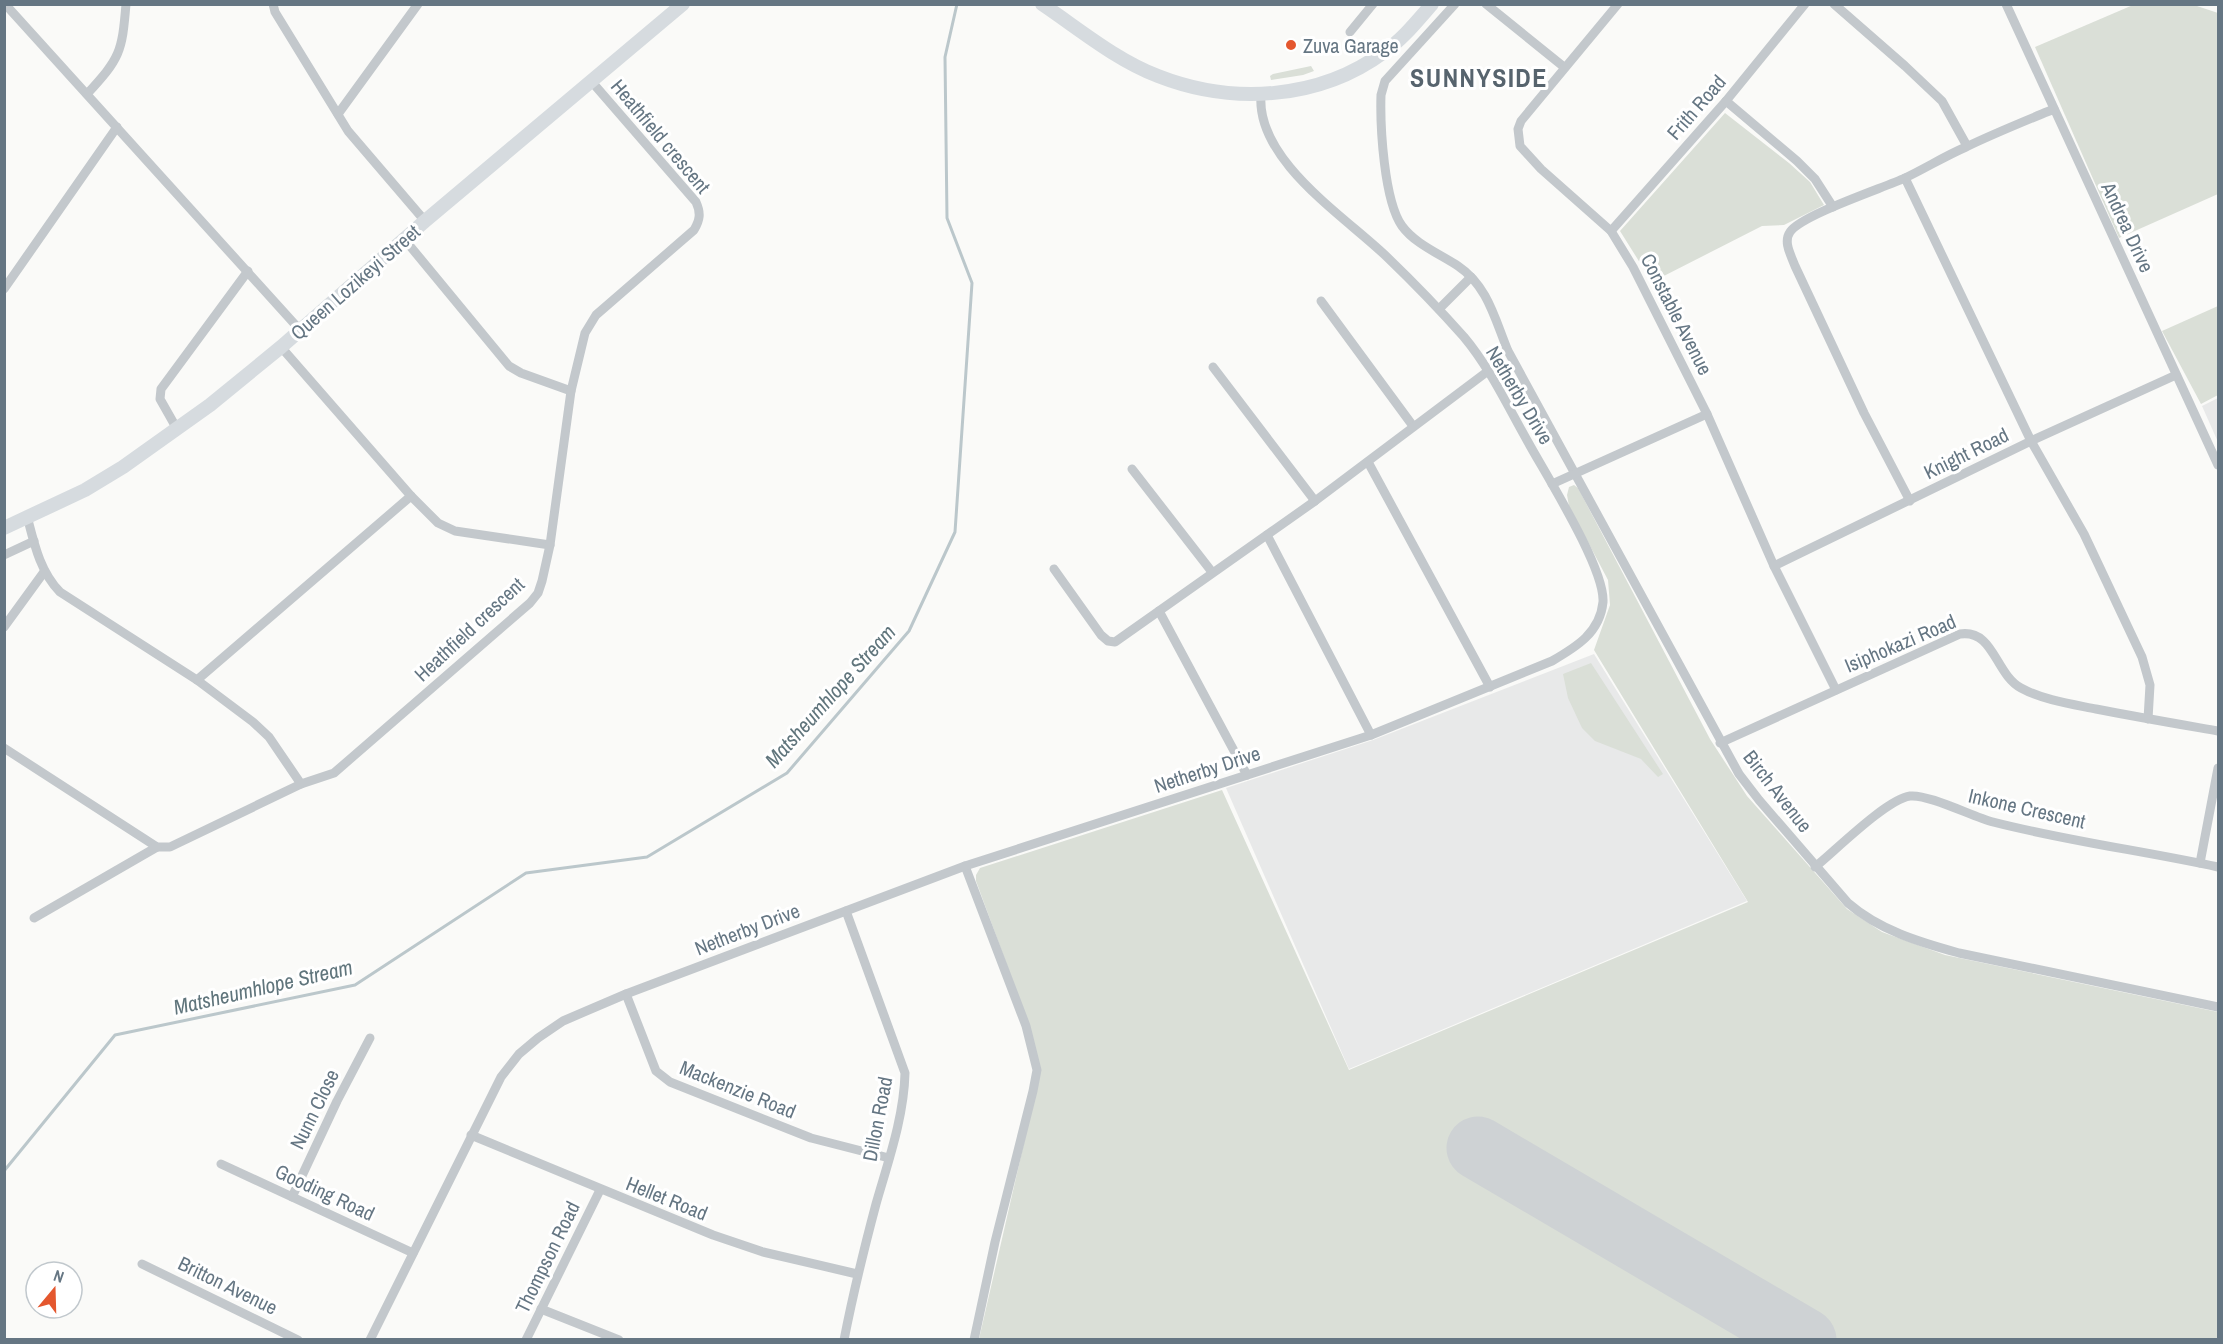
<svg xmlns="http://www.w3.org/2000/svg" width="2223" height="1344" font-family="'Archivo Narrow',sans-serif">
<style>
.built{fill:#e8e9e9}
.green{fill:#dadfd7}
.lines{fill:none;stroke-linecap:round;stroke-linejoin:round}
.stream{stroke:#bbc7cb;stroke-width:3}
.runway{stroke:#ced2d4;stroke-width:63}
.street{stroke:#c3c8cc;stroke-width:9}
.secondary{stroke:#d6dbdf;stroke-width:14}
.poi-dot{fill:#e4572e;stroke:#fff;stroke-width:2}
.labels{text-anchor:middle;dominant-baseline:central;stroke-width:6;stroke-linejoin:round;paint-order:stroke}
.poi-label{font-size:20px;fill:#657683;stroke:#fff;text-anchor:start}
.street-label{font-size:20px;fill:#657683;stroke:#fff}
.water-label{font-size:21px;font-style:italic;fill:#60757c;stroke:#fff}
.district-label{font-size:26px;font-weight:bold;letter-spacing:1.5px;fill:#57646e;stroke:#fff}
</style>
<rect width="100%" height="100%" fill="#fafaf8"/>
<g class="built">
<path d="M2218 398V442L2202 406Z"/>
<path d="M1594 654 1747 901 1349 1069 1226 788 1373 740Z"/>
</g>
<g class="green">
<path d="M2133 5H2194L2218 13V194L2119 238 2035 47Z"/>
<path d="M1311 66 1314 71 1303 75 1271 80 1270 76 1273 74Z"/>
<path d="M1725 113 1789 163 1810 182 1824 205 1784 225 1762 226 1652 282 1620 231Z"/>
<path d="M2218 306V395L2201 404 2162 331Z"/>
<path d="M1574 485 1578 488 1710 739 1747 796 1847 909 1882 932 1945 955 2218 1012V1339H979L1038 1082 1029 1025 976 881V875L980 868 1222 790 1349 1070 1748 902 1594 650 1610 605 1608 580 1569 506 1567 495 1569 487Z"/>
<path d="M1591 663 1663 774 1658 777 1641 759 1595 741 1582 728 1568 698 1563 674Z"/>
</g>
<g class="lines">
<path class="stream" d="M4 1171 115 1035 355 985 526 873 647 857 787 773 909 631 955 532 972 283 947 218 945 57 957 4"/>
<path class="runway" d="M1478 1148 1805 1340"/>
<g class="street">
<path d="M5 4 300 330"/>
<path d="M273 4 275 12 348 131 425 221"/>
<path d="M1455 4 1385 81 1381 95C1380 126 1384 201 1402 226 1415 244 1440 254 1458 266 1488 286 1495 320 1508 351L1739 774 1759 800 1848 903C1879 930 1919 942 1959 953L2218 1007"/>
<path d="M1486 4 1564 67"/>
<path d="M1618 4 1521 121 1518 129 1520 146 1541 169 1611 231 1633 267 1707 414 1774 566 1836 690"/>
<path d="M1834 4 1905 66 1942 101 1967 146"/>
<path d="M2006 4 2218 465"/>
<path d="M1350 32 1373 4"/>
<path d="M87 94C120 58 122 53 126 4"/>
<path d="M1726 101 1797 161 1815 179 1833 207"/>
<path d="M338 114 418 4"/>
<path d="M1905 178 2031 441 2084 534 2142 657 2150 685 2148 719"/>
<path d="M1611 231 1726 101 1805 4"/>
<path d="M405 240 509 366 521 373 571 391"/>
<path d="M4 289 117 127"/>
<path d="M1321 301 1413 426"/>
<path d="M1439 309 1471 277"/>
<path d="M281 347 411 496 438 523 455 531 550 545"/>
<path d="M1213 367 1315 501"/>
<path d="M177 429 160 399 161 389 248 271"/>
<path d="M1368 462 1490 687"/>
<path d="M1132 469 1212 572"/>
<path d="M1552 484 1707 414"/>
<path d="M1910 501 1864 413 1795 266C1791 255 1783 242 1790 232 1801 215 1883 188 1905 178 1926 168 1945 156 1966 147 1995 133 2025 121 2054 109"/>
<path d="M27 516C34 543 40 572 60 592L197 680 253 722 269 737 301 784"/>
<path d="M1267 535 1371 735"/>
<path d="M4 555 34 541"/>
<path d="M1774 566 2031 441 2176 375"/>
<path d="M1054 569 1101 635 1108 641 1115 642 1315 501 1488 371"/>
<path d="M1159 611 1247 775"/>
<path d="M4 627 44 572"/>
<path d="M197 680 411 496"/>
<path d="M1720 743 1960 634C1994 629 1995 674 2021 688 2043 700 2071 704 2096 709 2137 717 2178 724 2218 731"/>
<path d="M4 748 157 847H170L301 784 334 773 530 603 538 593 542 581 550 545 571 391 585 333 596 315 694 230C700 220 701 213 696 202L592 82"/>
<path d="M2200 863 2218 768"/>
<path d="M965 866 1026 1026 1037 1070 1033 1091 995 1242 974 1340"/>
<path d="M1815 867C1836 850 1887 799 1910 796 1929 794 1973 817 1993 822 2067 841 2144 851 2218 867"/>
<path d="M34 918 157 847"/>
<path d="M626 994 656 1071 670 1082 811 1138 889 1158"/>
<path d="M471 1135 713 1235 763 1252 857 1274"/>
<path d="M221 1164 413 1253"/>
<path d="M292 1197 337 1101 370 1038"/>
<path d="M142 1264 298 1340"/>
<path d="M541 1309 619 1340"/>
<path d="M370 1340 501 1077 519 1054 538 1038 563 1021 626 994 965 866 1371 735 1552 661C1576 647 1600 633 1603 602 1605 568 1546 475 1528 442 1508 407 1490 368 1464 337 1440 310 1414 283 1388 258 1346 217 1256 161 1261 95"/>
<path d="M526 1340 600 1190"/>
<path d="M844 1340C853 1294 864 1249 876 1204 888 1162 904 1117 905 1073L846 911"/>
</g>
<g class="secondary">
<path d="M1042 4C1079 29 1116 60 1158 76 1232 105 1319 100 1384 52 1403 39 1417 21 1432 4"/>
<path d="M4 528 85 490 123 467 210 405 281 347 425 221 683 4"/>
</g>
</g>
<circle class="poi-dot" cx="1291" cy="45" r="6"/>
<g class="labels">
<g class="poi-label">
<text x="1303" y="45">Zuva Garage</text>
</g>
<g class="street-label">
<text transform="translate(1696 107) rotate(-49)">Frith Road</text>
<text transform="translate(661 136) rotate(50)">Heathfield crescent</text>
<text transform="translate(2128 227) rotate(65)">Andrea Drive</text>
<text transform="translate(355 282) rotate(-41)">Queen Lozikeyi Street</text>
<text transform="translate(1677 314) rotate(63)">Constable Avenue</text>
<text transform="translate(1520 395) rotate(59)">Netherby Drive</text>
<text transform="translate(1966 453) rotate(-26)">Knight Road</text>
<text transform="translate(469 629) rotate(-43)">Heathfield crescent</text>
<text transform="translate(1900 643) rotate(-23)">Isiphokazi Road</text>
<text transform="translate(1207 769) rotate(-18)">Netherby Drive</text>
<text transform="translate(1778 791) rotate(52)">Birch Avenue</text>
<text transform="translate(2027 808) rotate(13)">Inkone Crescent</text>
<text transform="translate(747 929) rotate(-21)">Netherby Drive</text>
<text transform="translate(738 1089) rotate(22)">Mackenzie Road</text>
<text transform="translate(314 1109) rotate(-64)">Nunn Close</text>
<text transform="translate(877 1119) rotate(-79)">Dillon Road</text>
<text transform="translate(325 1192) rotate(25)">Gooding Road</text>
<text transform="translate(667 1198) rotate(22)">Hellet Road</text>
<text transform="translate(547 1257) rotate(-64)">Thompson Road</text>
<text transform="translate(228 1285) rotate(26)">Britton Avenue</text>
</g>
<g class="water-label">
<text transform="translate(830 696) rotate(-48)">Matsheumhlope Stream</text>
<text transform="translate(263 987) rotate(-13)">Matsheumhlope Stream</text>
</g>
<g class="district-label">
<text x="1479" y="77">SUNNYSIDE</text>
</g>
</g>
<rect width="2223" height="1344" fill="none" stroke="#657683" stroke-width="12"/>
<g transform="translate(54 1290) rotate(19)"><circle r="28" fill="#ffffff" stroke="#c1c8cd" stroke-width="1.5"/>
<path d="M0-4.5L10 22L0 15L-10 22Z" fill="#e4572e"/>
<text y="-9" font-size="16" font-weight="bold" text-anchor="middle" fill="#657683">N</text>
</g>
</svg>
